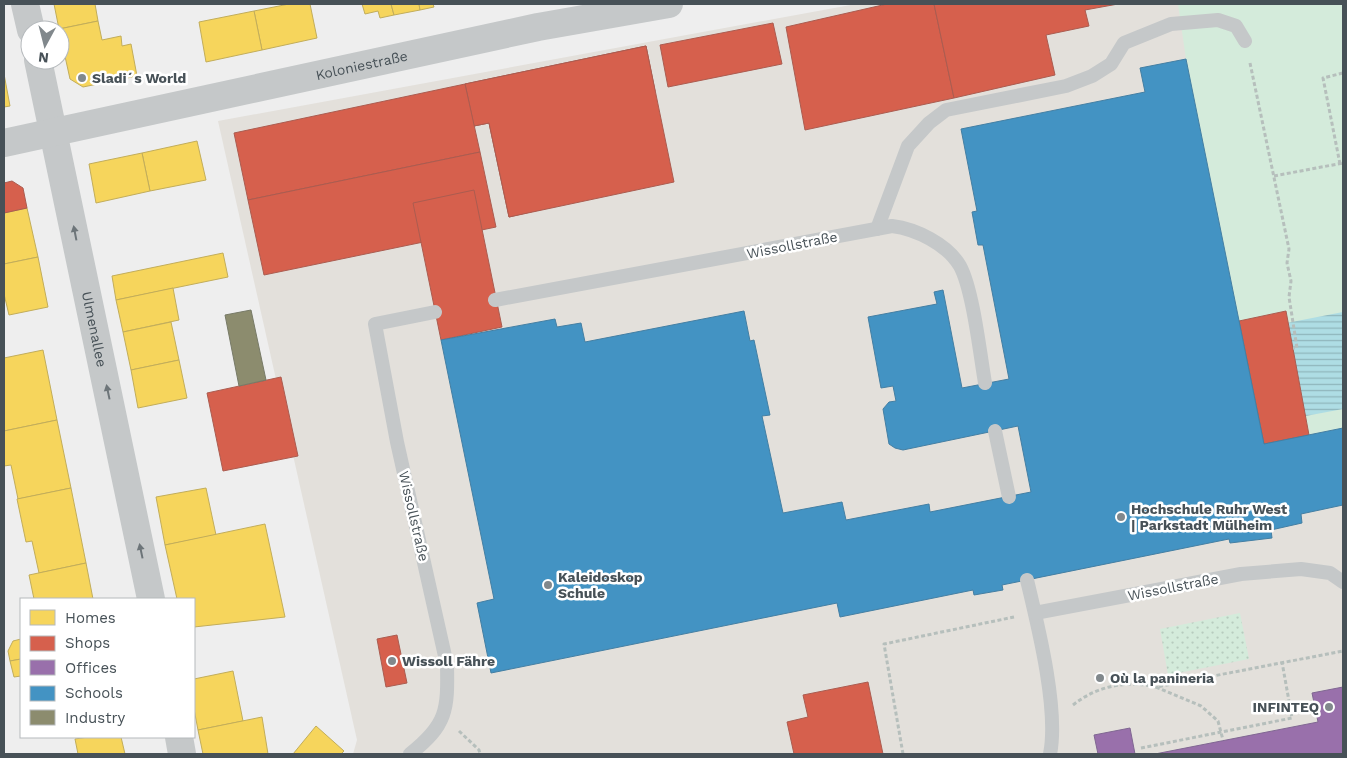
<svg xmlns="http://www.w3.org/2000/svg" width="1347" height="758" font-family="'Work Sans',sans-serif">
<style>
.commercial{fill:#e3e0db}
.grass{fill:url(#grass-dots)}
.green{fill:#d4ebdb}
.water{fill:url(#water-rules)}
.homes{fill:#f6d55c;stroke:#c2ad5a}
.shops{fill:#d6604d;stroke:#ab5c50}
.offices{fill:#9970ab;stroke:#806792}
.schools{fill:#4393c3;stroke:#447fa3}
.industry{fill:#8c8c6e;stroke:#777a67}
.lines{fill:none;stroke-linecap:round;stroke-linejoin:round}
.path{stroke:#b6bfbc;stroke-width:3;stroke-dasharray:4 2.5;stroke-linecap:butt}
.lane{stroke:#c5c8c9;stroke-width:14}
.street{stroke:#c5c8c9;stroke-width:28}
.oneway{fill:#6d7579}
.poi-dot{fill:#81888c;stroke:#fff;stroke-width:2}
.labels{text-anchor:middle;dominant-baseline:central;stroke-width:5;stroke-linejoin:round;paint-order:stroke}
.street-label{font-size:14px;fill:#475157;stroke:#fff}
.poi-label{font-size:14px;font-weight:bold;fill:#475157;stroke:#fff;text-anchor:start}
</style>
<defs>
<pattern id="grass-dots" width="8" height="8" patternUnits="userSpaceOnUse" patternTransform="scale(1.25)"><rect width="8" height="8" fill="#d4ebdb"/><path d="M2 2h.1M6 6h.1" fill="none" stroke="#b7cbbe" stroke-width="1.8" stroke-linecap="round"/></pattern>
<pattern id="water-rules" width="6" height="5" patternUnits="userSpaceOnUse" patternTransform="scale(1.25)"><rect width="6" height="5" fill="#aedde4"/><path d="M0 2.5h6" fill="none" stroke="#8fb6bc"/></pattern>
</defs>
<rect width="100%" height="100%" fill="#eee"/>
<path class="commercial" d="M856 4H1343V754H353L357 740 218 121Z"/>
<path class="grass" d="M1240 613 1249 659 1168 675 1160 629Z"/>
<path class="green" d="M1178 4H1343V428L1264 444 1186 59Z"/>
<path class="water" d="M1343 312V409L1279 421 1261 328Z"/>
<g class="homes">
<path d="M54 4H95L98 21 59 29Z"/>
<path d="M289 4H310L317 38 262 50 254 11Z"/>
<path d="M362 4H391L394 15 380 18 378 11 365 14Z"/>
<path d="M391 4H419L420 10 394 15Z"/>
<path d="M419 4H433L434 7 420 10Z"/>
<path d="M254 11 262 50 206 62 199 22Z"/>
<path d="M98 21 102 40 121 36 122 46 131 44 137 76 83 87 70 79 59 29Z"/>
<path d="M4 74 10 106 4 107Z"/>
<path d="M197 141 206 180 150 191 142 153Z"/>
<path d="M142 153 150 191 96 203 89 164Z"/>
<path d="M27 208 38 257 4 264V213Z"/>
<path d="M223 253 228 277 116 300 112 276Z"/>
<path d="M38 257 48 307 9 315 4 294V264Z"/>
<path d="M173 288 179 320 123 332 116 300Z"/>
<path d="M171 322 179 360 131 370 123 332Z"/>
<path d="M43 350 57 420 4 431V358Z"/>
<path d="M179 360 187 398 138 408 131 370Z"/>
<path d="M57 420 71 488 18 499 11 465 4 466V431Z"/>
<path d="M71 488 86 563 39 573 32 541 26 542 17 499Z"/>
<path d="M206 488 216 535 165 545 156 497Z"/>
<path d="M265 524 285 617 194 627V599H177L165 545Z"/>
<path d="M86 563 93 599H34L29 575Z"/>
<path d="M21 639V659L10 661 8 651 13 641Z"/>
<path d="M21 659V676L14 677 10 661Z"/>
<path d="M233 671 243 721 198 730 194 709V679Z"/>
<path d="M262 717 268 754H203L198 730Z"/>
<path d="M316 726 344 751 341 754H293Z"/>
<path d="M88 737H121L125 754H78L75 739Z"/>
</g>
<g class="shops">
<path d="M887 4H934L954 98 805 130 786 27Z"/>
<path d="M934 4H1118L1085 10 1089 26 1046 35 1055 75 954 98Z"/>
<path d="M773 23 782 64 668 87 660 45Z"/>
<path d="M646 46 655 91 542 115 560 205 509 217 489 123 474 126 465 84Z"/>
<path d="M646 46 674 182 509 217 489 123 474 126 465 84Z"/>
<path d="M465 84 480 152 248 200 234 133Z"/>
<path d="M480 152 496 227 264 275 248 200Z"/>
<path d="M12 181 23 188 27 208 4 213V183Z"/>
<path d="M474 190 502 327 441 340 413 203Z"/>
<path d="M1286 311 1309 435 1264 444 1239 321Z"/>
<path d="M281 377 298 456 223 471 207 393Z"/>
<path d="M397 635 407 683 386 687 377 639Z"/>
<path d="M868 682 883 754H794L787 722 808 717 803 695Z"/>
</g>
<g class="offices">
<path d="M1343 687V754H1155L1318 722 1312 693Z"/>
<path d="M1130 728 1135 754H1098L1094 735Z"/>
</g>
<path class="schools" d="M1186 59 1264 444 1343 428V505L1301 514 1302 523 1271 530 1272 538 1230 543 1229 539 1002 585 1003 590 974 595 973 590 840 617 837 603 491 673 477 603 494 599 441 340 555 319 557 327 581 323 585 342 744 311 750 341 754 340 770 415 762 416 783 513 842 502 846 520 929 504 930 512 1031 492 1018 426 903 450 895 448 889 444 883 409 889 402 896 401 893 386 881 388 868 317 937 304 934 292 943 290 962 388 1009 379 983 245H978L972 212 977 211 961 129 1145 92 1140 68Z"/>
<path class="industry" d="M251 310 266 380 239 386 225 315Z"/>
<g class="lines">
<g class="path">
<path d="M1250 63 1289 249 1287 263 1291 281 1289 297 1297 348H1293"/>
<path d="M1340 164 1323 78 1343 73"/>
<path d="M1274 176 1343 163"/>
<path d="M1156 687 1201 706 1218 721 1223 740"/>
<path d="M1073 705C1097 686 1126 680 1156 687L1343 651"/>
<path d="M459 731 479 750 480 754"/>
<path d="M1141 748 1292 718 1282 662"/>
<path d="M903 754 884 644 1014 617"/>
</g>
<g class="lane">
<path d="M877 229 908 146 929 123 946 110 1066 86 1092 76 1111 64 1124 43 1171 24 1218 20 1236 26 1245 41"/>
<path d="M495 300 892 226C916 229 947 244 960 266 973 290 980 354 985 383"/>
<path d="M995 431 1009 497"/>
<path d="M1027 580C1038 626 1059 710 1050 754"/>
<path d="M1035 613 1241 574 1301 569 1330 573 1343 582"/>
<path d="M410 754C447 725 448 710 447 665L397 442 375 324 435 312"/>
</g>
<g class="street">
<path d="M25 4 31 30"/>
<path id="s1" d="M38 60 151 599"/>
<path id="s2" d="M4 143 538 27 669 4"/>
<path d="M179 737 182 754"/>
</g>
</g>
<defs><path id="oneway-solid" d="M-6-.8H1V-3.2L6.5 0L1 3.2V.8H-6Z" transform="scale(1.25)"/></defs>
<g class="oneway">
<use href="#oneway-solid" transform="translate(75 233) rotate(-101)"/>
<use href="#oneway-solid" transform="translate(108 392) rotate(-102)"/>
<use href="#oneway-solid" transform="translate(141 551) rotate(-102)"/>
</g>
<g class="poi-dot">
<circle cx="82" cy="78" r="5"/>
<circle cx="1121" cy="517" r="5"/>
<circle cx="548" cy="585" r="5"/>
<circle cx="392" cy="661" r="5"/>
<circle cx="1100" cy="678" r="5"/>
<circle cx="1329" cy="707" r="5"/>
</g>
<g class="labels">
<g class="street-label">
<text stroke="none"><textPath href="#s2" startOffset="366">Koloniestraße</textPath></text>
<text transform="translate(792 245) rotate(-11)">Wissollstraße</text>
<text stroke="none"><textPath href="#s1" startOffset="275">Ulmenallee</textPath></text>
<text transform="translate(414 516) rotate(77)">Wissollstraße</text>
<text transform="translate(1173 587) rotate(-11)">Wissollstraße</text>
</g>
<g class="poi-label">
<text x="92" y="78">Sladi´s World</text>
<text x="1131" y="509">Hochschule Ruhr West<tspan x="1131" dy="16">| Parkstadt Mülheim</tspan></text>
<text x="558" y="577">Kaleidoskop<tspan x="558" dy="16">Schule</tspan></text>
<text x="402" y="661">Wissoll Fähre</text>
<text x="1110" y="678">Où la panineria</text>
<text x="1319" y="707" text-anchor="end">INFINTEQ</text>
</g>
</g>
<rect width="1347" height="758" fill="none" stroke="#475157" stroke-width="10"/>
<rect x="20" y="598" width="175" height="140" fill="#ffffff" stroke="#b5b9bc"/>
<rect x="30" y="610" width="25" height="15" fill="#f6d55c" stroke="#b5b9bc"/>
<text x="65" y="623" font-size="15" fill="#475157">Homes</text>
<rect x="30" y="636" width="25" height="15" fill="#d6604d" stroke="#b5b9bc"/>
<text x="65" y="648" font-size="15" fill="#475157">Shops</text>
<rect x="30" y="660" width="25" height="15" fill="#9970ab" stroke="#b5b9bc"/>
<text x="65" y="673" font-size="15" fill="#475157">Offices</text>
<rect x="30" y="686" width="25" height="15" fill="#4393c3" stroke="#b5b9bc"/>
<text x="65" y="698" font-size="15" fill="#475157">Schools</text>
<rect x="30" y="710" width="25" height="15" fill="#8c8c6e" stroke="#b5b9bc"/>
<text x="65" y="723" font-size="15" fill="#475157">Industry</text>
<g transform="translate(45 45) rotate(187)"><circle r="24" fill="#ffffff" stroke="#b5b9bc"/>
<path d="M0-4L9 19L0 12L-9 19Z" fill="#81888c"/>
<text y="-8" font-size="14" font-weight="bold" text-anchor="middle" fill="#475157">N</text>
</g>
</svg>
